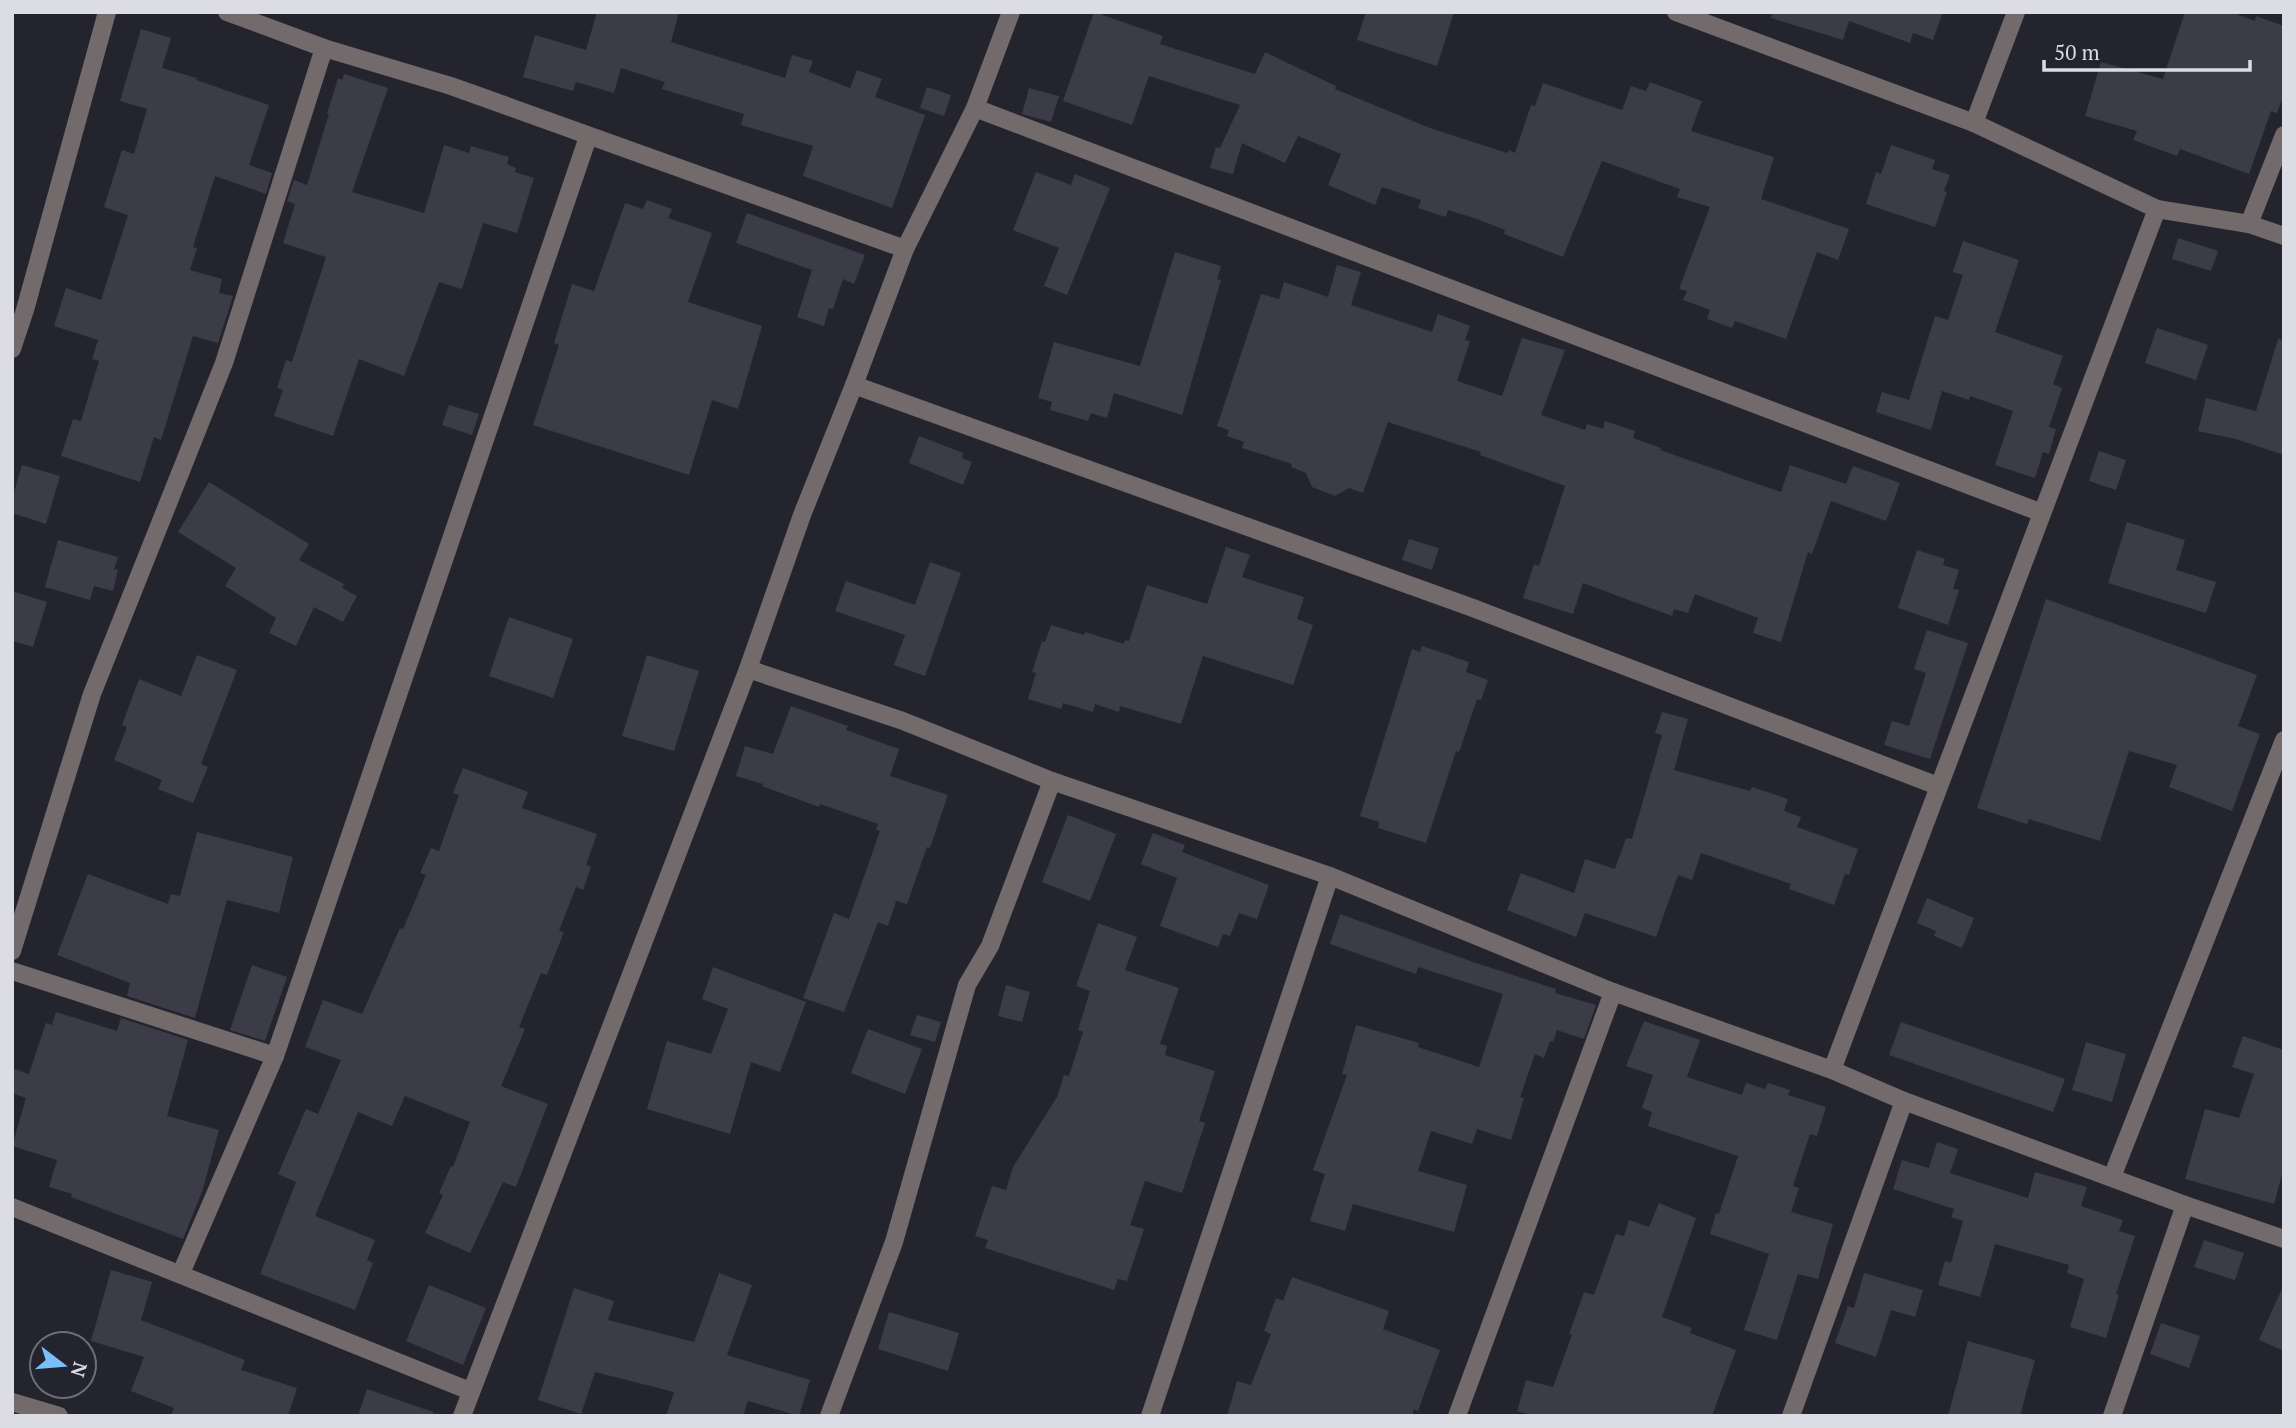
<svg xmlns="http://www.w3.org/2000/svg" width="2296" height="1428" font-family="'PT Serif',serif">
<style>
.building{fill:#3c3b48}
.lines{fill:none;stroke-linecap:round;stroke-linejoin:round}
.minor{stroke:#726a6b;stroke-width:18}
</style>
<rect width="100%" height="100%" fill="#24242f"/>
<g class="building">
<path d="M597 12H679L671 42 785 78 792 55 813 61 809 72 850 88 857 70 882 79 875 97 925 115 892 208 803 176 813 146 741 125 744 114 662 89 665 82 621 68 614 93 576 82 573 91 523 77 535 35 586 50Z"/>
<path d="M1094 12 1163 36 1160 44 1255 74 1265 52 1336 86 1335 89 1430 128 1507 153 1509 150 1515 153 1531 105 1535 106 1543 83 1622 110 1631 86 1646 91 1650 82 1702 101 1691 131 1774 157 1761 199 1849 229 1838 260 1817 252 1786 339 1735 321 1732 328 1707 319 1710 310 1683 300 1687 291 1679 289 1710 207 1677 197 1680 189 1602 161 1563 257 1504 234 1505 230 1477 219 1448 210 1446 217 1418 208 1421 200 1382 187 1375 205 1328 185 1341 154 1298 136 1285 163 1242 143 1233 174 1210 168 1216 147 1220 148 1240 105 1149 76 1132 125 1063 101Z"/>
<path d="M1366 12H1454L1437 66 1357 40Z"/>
<path d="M1772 12H1943L1933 40 1913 33 1910 43 1849 21 1843 40 1771 18Z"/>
<path d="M2185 12H2230L2255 21 2256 16 2284 26V94L2277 113 2271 111 2249 174 2180 149 2177 156 2133 140 2137 131 2085 116 2101 62 2163 79Z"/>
<path d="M141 29 171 38 162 68 197 78 196 80 269 105 249 165 272 173 266 194 215 176 193 247 197 248 190 270 222 279 219 293 233 296 218 343 193 336 161 440 154 437 140 482 61 456 73 419 81 421 99 361 92 359 98 340 54 326 66 288 101 300 128 215 104 207 122 150 134 154 147 109 120 101Z"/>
<path d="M344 74 388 88 352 192 424 213 444 145 469 153 471 146 509 157 507 164 516 168 515 172 534 178 517 233 483 223 462 289 439 282 404 376 359 359 333 436 274 416 283 390 277 388 286 360 292 362 326 257 283 243 295 204 287 201 294 180 307 185 329 114H327L338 78 342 80Z"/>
<path d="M927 87 951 95 944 116 920 108Z"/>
<path d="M1029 88 1059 96 1051 122 1022 114Z"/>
<path d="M1891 145 1935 160 1932 169 1950 175 1944 191 1947 192 1935 227 1866 204 1876 172 1881 174Z"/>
<path d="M1036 172 1071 185 1075 174 1110 188 1067 295 1044 286 1059 248 1013 230Z"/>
<path d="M647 200 672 209 668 218 712 233 688 302 762 326 738 409 712 400 689 475 533 425 559 345 554 343 572 284 594 291 625 203 643 209Z"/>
<path d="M747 213 865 255 854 284 843 279 833 309 829 308 824 326 797 317 812 270 736 243Z"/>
<path d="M2178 238 2218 251 2211 271 2172 259Z"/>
<path d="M1963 241 2019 260 1995 332 2063 356 2053 384 2062 388 2049 427 2056 429 2049 454 2043 452 2035 478 1995 465 2013 411 1970 396 1969 400 1942 391 1931 430 1876 412 1882 392 1909 400 1935 316 1948 320 1963 275 1953 272Z"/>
<path d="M1175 252 1221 266 1217 279 1221 280 1182 415 1114 393 1107 418 1091 413 1088 421 1050 410 1052 402 1038 398 1054 342 1140 366Z"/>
<path d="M1337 265 1361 272 1351 305 1432 332 1438 314 1470 326 1465 340 1470 341 1457 381 1502 396 1522 338 1565 350 1541 415 1585 430 1587 424 1603 429 1605 421 1635 431 1633 438 1661 448 1660 450 1781 492 1790 465 1846 484 1853 466 1900 483 1886 521 1831 501 1812 554 1808 552 1781 642 1753 633 1758 618 1695 594 1688 613 1674 609 1672 616 1583 583 1573 614 1523 598 1534 564 1539 566 1565 486 1480 455 1481 452 1388 422 1363 493 1349 488 1335 496 1312 487 1306 473 1291 467 1292 464 1242 448 1244 442 1227 436 1229 430 1217 426 1261 294 1279 299 1284 282 1328 297Z"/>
<path d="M2157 328 2208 345 2196 380 2145 363Z"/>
<path d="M2278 339 2284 340V455L2236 439 2198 431 2206 398 2256 411Z"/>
<path d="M449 405 479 414 472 435 442 425Z"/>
<path d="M919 436 963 453 962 458 972 462 963 485 909 463Z"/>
<path d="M2099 451 2126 460 2116 490 2089 481Z"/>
<path d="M22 465 60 476 46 524 12 513V499Z"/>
<path d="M209 482 309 544 299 560 344 584 342 588 357 596 343 622 314 607 296 646 269 633 276 618 225 586 236 568 178 532Z"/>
<path d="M2127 522 2185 540 2176 570 2216 582 2206 613 2108 583Z"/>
<path d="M1409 539 1439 548 1432 570 1402 560Z"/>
<path d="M58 540 118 557 114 569 118 570 113 591 94 586 90 600 45 587Z"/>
<path d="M1226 547 1250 555 1242 577 1304 597 1297 619 1313 625 1293 685 1203 656 1181 724 1120 706 1119 712 1095 704 1093 712 1063 703 1061 709 1028 699 1036 673 1032 672 1042 641 1045 642 1051 625 1084 635 1085 632 1124 644 1125 640 1129 641 1147 585 1207 604Z"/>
<path d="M1917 550 1945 559 1943 565 1959 570 1953 589 1959 590 1948 625 1898 608Z"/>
<path d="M930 562 961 573 925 676 894 665 905 635 835 611 846 581 915 605Z"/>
<path d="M12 591 47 602 33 647 12 641Z"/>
<path d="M2046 599 2257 675 2238 726 2260 734 2232 811 2169 787 2177 765 2129 751 2100 841 2029 819 2027 824 1977 808Z"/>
<path d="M509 617 573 639 553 698 489 676Z"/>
<path d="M1927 630 1968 643 1930 759 1884 745 1892 721 1909 726 1926 673 1914 669Z"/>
<path d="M1422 646 1469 662 1466 672 1488 680 1481 700 1477 699 1459 752 1456 751 1426 843 1378 828 1379 822 1360 816 1412 649 1420 652Z"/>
<path d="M197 655 237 670 201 764 208 767 193 803 158 789 162 780 114 760 127 727 122 725 139 679 181 696Z"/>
<path d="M647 655 699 671 674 751 622 736Z"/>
<path d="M791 706 848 726 846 730 899 749 890 776 948 795 930 848 927 847 907 904 896 901 888 926 878 922 844 1012 803 998 834 913 849 919 880 831 876 830 878 824 820 804 819 807 762 786 763 784 736 776 745 746 773 754Z"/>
<path d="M1662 712 1688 719 1674 770 1750 791 1752 787 1788 799 1784 811 1801 817 1797 827 1858 849 1849 875 1845 874 1834 905 1789 889 1791 884 1701 853 1692 880 1678 875 1656 937 1585 913 1576 937 1507 910 1521 873 1574 893 1585 859 1615 869 1626 838 1632 839 1662 735 1655 733Z"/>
<path d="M463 768 528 792 522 808 597 834 586 865 591 867 583 890 576 887 559 931 564 932 547 975 541 973 519 1027 525 1029 501 1086 548 1104 516 1187 503 1182 470 1253 425 1233 443 1195 439 1193 451 1166 453 1167 470 1122 405 1096 392 1126 358 1112 315 1216 375 1240 367 1260 373 1263 355 1310 260 1274 296 1182 278 1174 306 1109 318 1114 341 1060 305 1047 323 1000 362 1014 400 928 403 929 426 875 420 873 431 848 439 851 459 795 453 793Z"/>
<path d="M1068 815 1116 834 1090 901 1042 882Z"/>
<path d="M197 832 293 857 279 913 227 900 195 1018 127 996 130 983 57 955 88 874 168 904 171 894 180 896Z"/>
<path d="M1153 833 1185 845 1182 852 1269 885 1257 919 1239 913 1230 936 1223 934 1218 947 1160 926 1177 878 1141 864Z"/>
<path d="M1927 898 1974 918 1962 948 1934 936 1936 931 1917 923Z"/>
<path d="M1340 914 1473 962 1556 989 1555 993 1596 1005 1584 1039 1557 1030 1553 1042 1550 1041 1544 1058 1535 1054 1520 1097 1524 1098 1511 1140 1477 1129 1472 1144 1431 1131 1418 1171 1467 1185 1454 1232 1353 1204 1345 1231 1310 1221 1325 1174 1313 1170 1347 1075 1342 1074 1356 1025 1419 1043 1418 1047 1479 1067 1503 994 1418 967 1416 974 1330 944Z"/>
<path d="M1098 923 1137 937 1125 970 1179 988 1160 1044 1167 1046 1165 1055 1215 1071 1199 1121 1205 1123 1182 1193 1145 1181 1130 1225 1144 1229 1127 1281 1118 1279 1114 1290 985 1248 988 1240 975 1236 992 1186 1006 1190 1013 1167 1057 1097 1064 1075 1069 1076 1083 1032 1078 1030 1090 991 1076 986Z"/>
<path d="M252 965 287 977 265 1041 230 1030Z"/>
<path d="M713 967 806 1002 780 1072 751 1062 730 1134 647 1109 667 1041 711 1054 728 1009 702 999Z"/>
<path d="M1006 985 1030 992 1022 1022 998 1016Z"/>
<path d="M56 1012 117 1031 121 1018 188 1040 167 1116 219 1130 202 1192 183 1239 71 1197 72 1194 49 1187 57 1160 12 1146 26 1098 12 1093V1068L29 1074 46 1023 52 1025Z"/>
<path d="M917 1015 941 1022 935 1042 910 1035Z"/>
<path d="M1644 1021 1700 1040 1687 1077 1742 1095 1746 1083 1765 1089 1768 1083 1790 1090 1788 1095 1826 1107 1817 1136 1810 1134 1793 1186 1799 1188 1791 1212 1833 1224 1818 1279 1798 1274 1777 1340 1744 1330 1769 1254 1710 1234 1716 1213 1719 1214 1738 1156 1648 1126 1652 1112 1642 1108 1653 1075 1626 1066Z"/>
<path d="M1901 1022 2065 1079 2053 1112 1889 1055Z"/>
<path d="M868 1029 922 1049 905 1094 851 1073Z"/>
<path d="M2243 1036 2284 1050V1167L2274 1204 2185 1179 2205 1109 2239 1118 2254 1074 2232 1067Z"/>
<path d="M2086 1042 2126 1054 2112 1102 2072 1090Z"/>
<path d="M1937 1142 1958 1149 1950 1173 2028 1198 2035 1172 2087 1187 2081 1206 2123 1220 2119 1231 2135 1236 2116 1294 2119 1295 2106 1338 2070 1327 2084 1279 2067 1273 2069 1265 1995 1244 1980 1297 1938 1285 1945 1261 1951 1263 1963 1221 1951 1217 1954 1209 1893 1189 1902 1160 1929 1168Z"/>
<path d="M1659 1203 1696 1218 1662 1317 1692 1328 1690 1333 1736 1350 1712 1416H1535L1517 1411 1526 1380 1553 1387 1572 1335 1569 1334 1584 1292 1594 1295 1616 1234 1624 1236 1629 1220 1649 1227Z"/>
<path d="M2204 1240 2244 1253 2235 1280 2194 1267Z"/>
<path d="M111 1270 152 1282 141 1320 245 1360 241 1370 297 1388 288 1416H171L174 1408 131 1391 144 1357 91 1341Z"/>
<path d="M719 1273 752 1285 727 1355 810 1380 799 1416 748 1401 743 1416H666L674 1392 595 1372 581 1414 538 1400 574 1288 614 1301 608 1320 694 1342Z"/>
<path d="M1864 1273 1923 1290 1915 1317 1891 1310 1876 1357 1835 1343 1848 1306 1854 1308Z"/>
<path d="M1292 1277 1389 1311 1383 1329 1440 1350 1418 1411 1414 1409 1412 1416H1227L1237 1381 1251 1385 1271 1334 1264 1331 1276 1298 1283 1301Z"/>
<path d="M2284 1284V1351L2259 1340Z"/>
<path d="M429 1285 486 1308 463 1365 406 1341Z"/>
<path d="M889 1312 959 1333 948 1371 878 1349Z"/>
<path d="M2161 1323 2200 1336 2189 1368 2150 1354Z"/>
<path d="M1968 1341 2035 1360 2020 1416H1948Z"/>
<path d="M367 1389 433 1412V1416H358Z"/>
</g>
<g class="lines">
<g class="minor">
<path d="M227 12 324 48 451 86 905 249"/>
<path d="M1676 12 1974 123 2157 209"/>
<path d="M975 108 2042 513"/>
<path d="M1974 123 2016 12"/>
<path d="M2249 224 2284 236"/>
<path d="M12 349 25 310 107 12"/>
<path d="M854 385 1473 608 1938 786"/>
<path d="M748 669 903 721 1052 781 1330 876 1613 992 1832 1070 1904 1101 2185 1205 2284 1239"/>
<path d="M12 951 92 694 224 363 324 48"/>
<path d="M12 971 275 1056"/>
<path d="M1832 1070 2157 209 2249 224 2284 135"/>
<path d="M2112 1177 2284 740"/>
<path d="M12 1207 470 1391"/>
<path d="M181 1273 275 1056 588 137"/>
<path d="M12 1402 59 1416"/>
<path d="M462 1416 748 669 802 515 854 385 905 249 975 108 1011 12"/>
<path d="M829 1416 894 1242 967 985 990 946 1052 781"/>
<path d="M1150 1416 1330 876"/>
<path d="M1457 1416 1613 992"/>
<path d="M1791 1416 1904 1101"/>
<path d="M2112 1416 2185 1205"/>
</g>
</g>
<rect width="2296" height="1428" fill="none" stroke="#dbdce4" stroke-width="28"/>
<g transform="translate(63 1365) rotate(106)"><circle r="33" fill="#24242f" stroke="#6d6e77" stroke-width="2"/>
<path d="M0-5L12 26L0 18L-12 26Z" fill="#79bff8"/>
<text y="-10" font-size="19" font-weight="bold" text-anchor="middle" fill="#dbdce4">N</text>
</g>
<path d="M2044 60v10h206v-10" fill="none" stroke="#dbdce4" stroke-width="3.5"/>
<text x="2054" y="60" font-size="21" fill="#dbdce4" stroke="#24242f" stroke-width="5" paint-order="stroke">50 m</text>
</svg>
